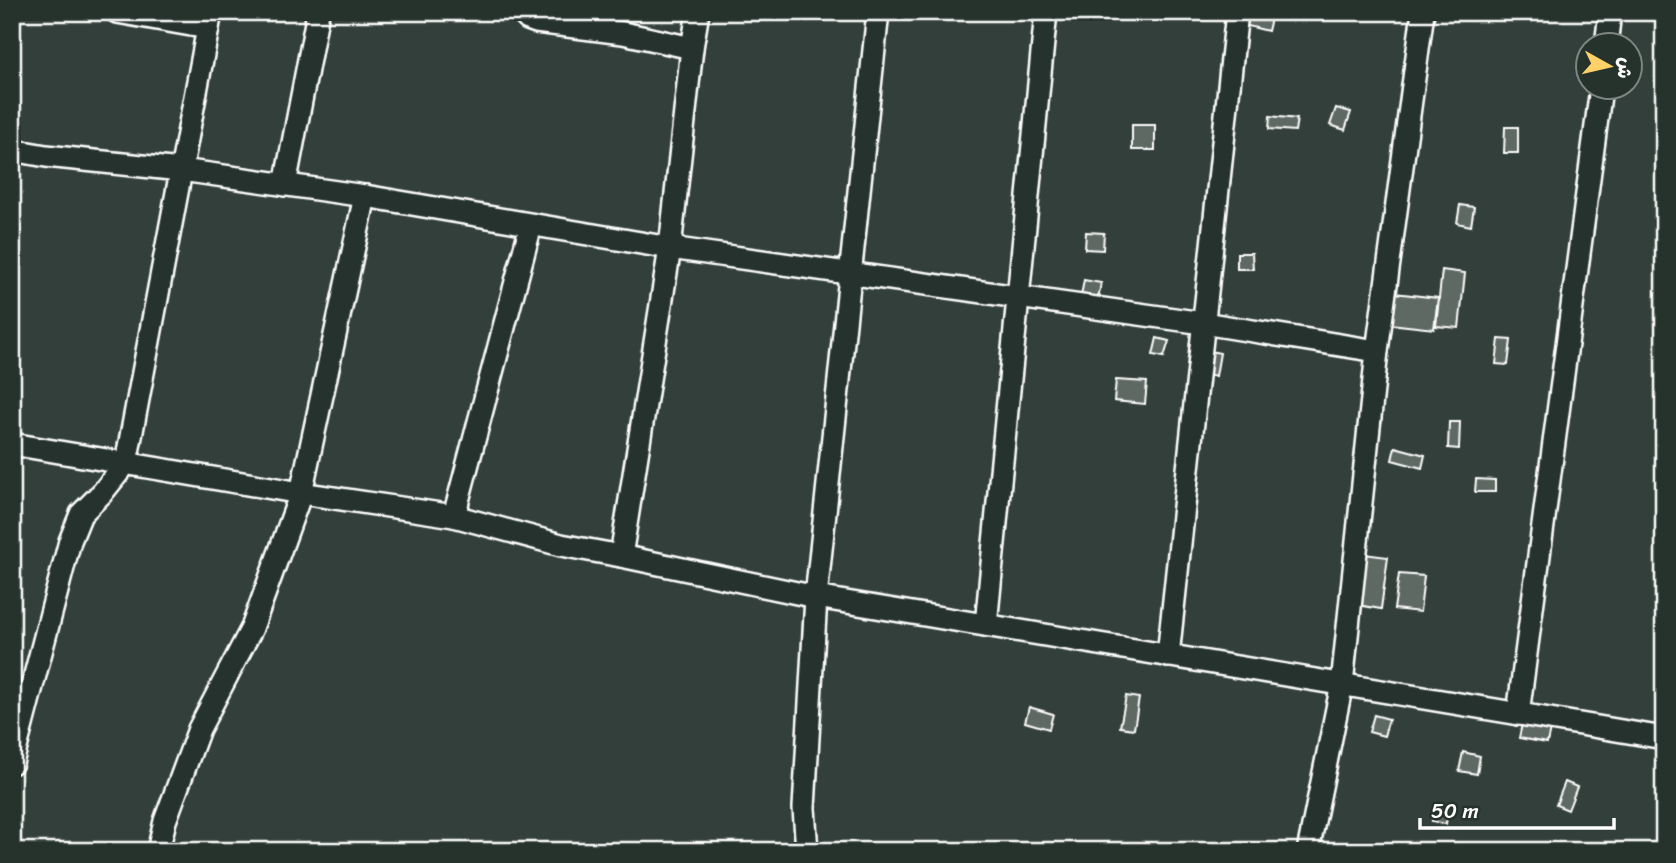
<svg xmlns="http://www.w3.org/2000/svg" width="1676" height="863" font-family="Sriracha,'Playpen Sans Arabic',sans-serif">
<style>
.building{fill:#5f6964;stroke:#fff;stroke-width:2}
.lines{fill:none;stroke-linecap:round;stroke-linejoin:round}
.street-casing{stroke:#fff;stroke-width:26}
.street{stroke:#26332d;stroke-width:21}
</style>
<rect width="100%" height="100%" fill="#333f3a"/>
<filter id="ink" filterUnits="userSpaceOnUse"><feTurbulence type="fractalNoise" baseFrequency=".0143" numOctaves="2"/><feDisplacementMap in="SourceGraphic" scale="14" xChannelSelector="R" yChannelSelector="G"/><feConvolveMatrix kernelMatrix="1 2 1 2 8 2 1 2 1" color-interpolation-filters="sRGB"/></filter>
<g filter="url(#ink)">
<g class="building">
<path d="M1243 12 1272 14 1268 31 1240 24Z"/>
<path d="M1336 108 1351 112 1345 130 1330 125Z"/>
<path d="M1270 116 1297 119 1295 131 1269 129Z"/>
<rect x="1132" y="125" width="23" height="25"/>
<path d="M1505 127H1518V153H1504Z"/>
<path d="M1460 205 1474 207 1471 226 1457 223Z"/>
<path d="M1086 232 1104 233 1103 250 1085 249Z"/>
<path d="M1237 253H1252L1253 269H1237Z"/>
<path d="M1442 270 1465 273 1459 328 1436 326Z"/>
<path d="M1084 280 1101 283 1098 299 1081 296Z"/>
<path d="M1394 293 1438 298 1434 329 1390 324Z"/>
<path d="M1157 338 1169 341 1164 357 1153 355Z"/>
<path d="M1499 339 1511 340 1508 365 1496 364Z"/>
<path d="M1210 351 1220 353 1216 376 1206 374Z"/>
<path d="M1116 380 1147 382 1145 404 1114 401Z"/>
<path d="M1449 422H1460L1459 449 1448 448Z"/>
<path d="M1395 447 1425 455 1422 468 1392 460Z"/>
<path d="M1476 479 1495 480V492H1475Z"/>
<path d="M1364 554 1388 557 1381 609 1357 605Z"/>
<path d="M1399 574 1424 576 1420 612 1394 609Z"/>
<path d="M1126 696 1139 698 1134 729 1120 727Z"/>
<path d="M1029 707 1053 714 1049 729 1025 722Z"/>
<path d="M1374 715 1389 719 1384 736 1369 732Z"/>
<path d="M1522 724 1550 729 1547 743 1519 738Z"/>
<path d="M1463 752 1480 756 1477 774 1459 771Z"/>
<path d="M1565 782 1577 787 1568 810 1556 805Z"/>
<path d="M1434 807 1448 809 1446 824 1432 821Z"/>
</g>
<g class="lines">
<g class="street-casing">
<g id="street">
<path d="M117 12 208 28"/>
<path d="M521 12 528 19 536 22 623 33 692 48"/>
<path d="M1606 46 1610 12"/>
<path d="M12 150 46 156 181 170 365 196 670 248 1203 323 1377 351"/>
<path d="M285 185 318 12"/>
<path d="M12 444 301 493 454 516 561 545 621 556 816 597 1664 738"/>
<path d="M454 516 531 225"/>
<path d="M621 556 670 248 692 48 698 12"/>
<path d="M986 625 1046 12"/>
<path d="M1168 656 1237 12"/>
<path d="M1518 714 1601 88"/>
<path d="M12 763 70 541 81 514 102 493 126 463 211 12"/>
<path d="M158 851 165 821 199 729 252 628 301 493 365 196"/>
<path d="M807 851 804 808 816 597 878 12"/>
<path d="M1308 851 1342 684 1377 351 1423 12"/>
</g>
</g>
<use href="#street" class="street"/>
</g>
</g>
<rect width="1676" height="863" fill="none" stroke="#26332d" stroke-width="42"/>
<rect x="21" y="21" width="1634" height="821" fill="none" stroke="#fff" stroke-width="2.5" filter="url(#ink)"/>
<g transform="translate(1609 66) rotate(98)"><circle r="33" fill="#26332d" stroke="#7d8581" stroke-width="2"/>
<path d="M0-5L12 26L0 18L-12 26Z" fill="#ffd166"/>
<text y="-10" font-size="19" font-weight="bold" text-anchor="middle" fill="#ffffff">ش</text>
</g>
<path d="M1420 818v10h194v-10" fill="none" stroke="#ffffff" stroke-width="3.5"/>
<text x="1431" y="818" font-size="21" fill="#ffffff" stroke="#26332d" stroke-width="5" paint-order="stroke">50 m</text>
</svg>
